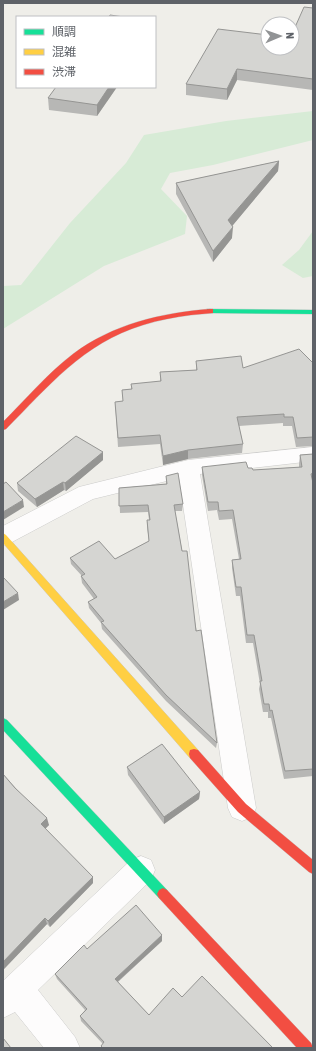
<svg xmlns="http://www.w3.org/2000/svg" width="316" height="1051" font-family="'Asap Condensed','Noto Sans JP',sans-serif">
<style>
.green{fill:#d7ebd6}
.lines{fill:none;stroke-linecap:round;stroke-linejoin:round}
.street-casing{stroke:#cccccb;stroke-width:1}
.fast-casing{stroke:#cbcbca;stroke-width:1}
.slow-casing{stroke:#cbcbca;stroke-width:1}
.jam-casing{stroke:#cbcbca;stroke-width:1}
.street{fill:#fdfcfc;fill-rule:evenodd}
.fast{fill:#16e098;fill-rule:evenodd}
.slow{fill:#ffcf43;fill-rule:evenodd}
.jam{fill:#f24e42;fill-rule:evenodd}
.wall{fill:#b7b7b5}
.shaded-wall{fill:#959593}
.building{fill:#d5d5d2;stroke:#959593}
</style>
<rect width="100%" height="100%" fill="#efeee9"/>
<g class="green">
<path d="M313 111V140L213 165 170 173 161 189 187 216 185 234 104 266 3 329V286L21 285 70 223 126 163 144 135 226 121Z"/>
<path d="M313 231V276L303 278 282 265 299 250Z"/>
</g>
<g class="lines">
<g class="street-casing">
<g id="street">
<path d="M313 447V461L200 474 256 808 252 817 242 821 232 817 228 808 179 478 93 499 12 542 4 545 3 526 79 487 87 485 188 460Z"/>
<path d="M141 856 151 860 155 870 151 880 38 990 75 1037 80 1048H44L15 1012 3 1018V981L131 860Z"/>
</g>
</g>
<g class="fast-casing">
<g id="fast">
<path d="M207 309 313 310V314L210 313H207Z"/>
<path d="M3 718 7 720 167 890 169 894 167 898 163 900 159 898 3 730Z"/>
</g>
</g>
<g class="slow-casing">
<path id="slow" d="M3 533 6 535 198 750 199 754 198 758 194 759 190 758 3 543Z"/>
</g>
<g class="jam-casing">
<g id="jam">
<path d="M210 309H213V313C206 314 198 314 191 315 175 317 159 320 143 325 83 343 48 387 6 429L3 430V422C26 399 47 374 73 354 113 324 161 313 210 309Z"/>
<path d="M194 749 198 750 246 804 313 860V874L309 872 238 812 190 758 189 754 190 750Z"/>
<path d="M163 888 167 890 311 1043 313 1048H297L159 898 157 894 159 890Z"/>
</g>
</g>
<use href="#street" class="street"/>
<use href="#fast" class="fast"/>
<use href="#slow" class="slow"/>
<use href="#jam" class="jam"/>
</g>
<g class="wall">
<path d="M313 8V90L237 80 227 100 186 95V84L292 48Z"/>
<path d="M117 87 97 116 49 110 48 98Z"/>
<path d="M279 161 278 171 232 226V238L213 262 176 194V183Z"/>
<path d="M196 361 243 368 313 363V446L296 447 292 426H283V423L239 426 243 444 242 453 188 459 163 465 160 444 118 447 115 402 123 401 122 390 131 389V384L160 382V372L196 370Z"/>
<path d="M103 452V460L66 491 64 490 37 507 18 491 17 483Z"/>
<path d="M313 454V776L284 779 271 718H268V712H263L259 689 260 684 253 643H246L240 596H236L232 568V560L239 559 232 519 219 520 217 510 208 511 202 475V467L248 468 253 470 299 467V464L300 455Z"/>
<path d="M166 476 183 504 182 511H175L217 743 216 748 166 701 102 629 101 623 89 608 88 602 94 599 82 583 81 576H82L71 564 70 558 115 559 149 541 147 527V520H149L148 512 120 513 119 488 166 484Z"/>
<path d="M127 767 200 792 199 799 164 824 128 775Z"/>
<path d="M3 774 49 825 45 829 93 883 50 927 47 924 4 969 3 968Z"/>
<path d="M162 935V941L118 982 149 1015 182 997 273 1048H102L101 1046 103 1044 81 1021 80 1016 85 1010 57 979 55 974 87 949Z"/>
</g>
<g class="shaded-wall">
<path d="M237 69V80L227 100V89Z"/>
<path d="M109 87H117L97 116V105Z"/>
<path d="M279 161 278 171 228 231V220Z"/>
<path d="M233 227 232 238 213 262V251Z"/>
<path d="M188 450V459L163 465V456Z"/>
<path d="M103 452V460L66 491 65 483Z"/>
<path d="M63 482 64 490 37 507 35 499Z"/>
<path d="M23 500 24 507 3 520V512Z"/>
<path d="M18 593 19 600 3 610V602Z"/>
<path d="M200 792 199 799 164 824V817Z"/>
<path d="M47 818 49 825 43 831 41 824Z"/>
<path d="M93 877V883L50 927 48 921Z"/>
<path d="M45 918 47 924 4 969 3 967V962Z"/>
<path d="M162 935V941L115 984V979Z"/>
</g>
<g class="building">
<path d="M304 7 313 8V79L237 69 227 89 186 84 218 29 268 35V48H292V34Z"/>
<path d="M110 15 124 17H109Z"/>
<path d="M56 87H109L97 105 48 98Z"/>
<path d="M279 161 228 220 233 227 213 251 176 183Z"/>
<path d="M299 349 313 363V437L297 438 293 417H284V414L237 417 243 444 188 450 163 456 160 435 118 438 115 402 123 401 122 390 132 389 131 384 161 381 160 372 197 370 196 361 241 356 243 368Z"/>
<path d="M76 436 103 452 65 483 63 482 35 499 17 483Z"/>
<path d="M313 454V473L311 474 313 483V769L285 771 272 710 270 711 269 704H264L260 681H262L254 635H247L241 587H236L232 560 241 559 233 510 219 511 218 502H208L202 467 246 462 248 468H252L253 470 302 467 300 455Z"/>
<path d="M178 473 183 504 174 505 182 551H187L196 631 201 630 217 743 166 695 101 622 104 621 88 602 97 597 81 576 85 574 70 558 99 541 115 559 149 541 147 520H150L148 505 119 506V488L167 484 166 476Z"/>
<path d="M6 482 23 500 3 512V484Z"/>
<path d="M3 577 18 593 3 602Z"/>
<path d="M162 744 200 792 164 817 127 767Z"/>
<path d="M3 774 15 788 47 818 41 824 93 877 48 921 45 918 3 962Z"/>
<path d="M136 905 162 935 115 979 149 1015 173 988 182 997 202 976 273 1048H103L101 1046 104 1042 80 1016 87 1009 55 974 84 945 87 949Z"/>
<path d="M3 1038 11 1048H3Z"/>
</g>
<rect width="316" height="1051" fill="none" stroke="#5e6268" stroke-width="8"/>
<rect x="16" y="16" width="140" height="72" fill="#ffffff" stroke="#bfc0c3"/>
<rect x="24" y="29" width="20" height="6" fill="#16e098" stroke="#bfc0c3"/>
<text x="52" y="36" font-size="12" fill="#5e6268">順調</text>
<rect x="24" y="49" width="20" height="6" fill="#ffcf43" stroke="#bfc0c3"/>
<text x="52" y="56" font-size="12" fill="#5e6268">混雑</text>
<rect x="24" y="69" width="20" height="6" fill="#f24e42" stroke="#bfc0c3"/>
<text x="52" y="76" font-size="12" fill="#5e6268">渋滞</text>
<g transform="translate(280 36) rotate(88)"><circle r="19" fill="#ffffff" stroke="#bfc0c3"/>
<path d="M0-3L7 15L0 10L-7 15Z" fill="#919395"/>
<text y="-6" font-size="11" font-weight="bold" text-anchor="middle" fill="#5e6268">N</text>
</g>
</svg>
